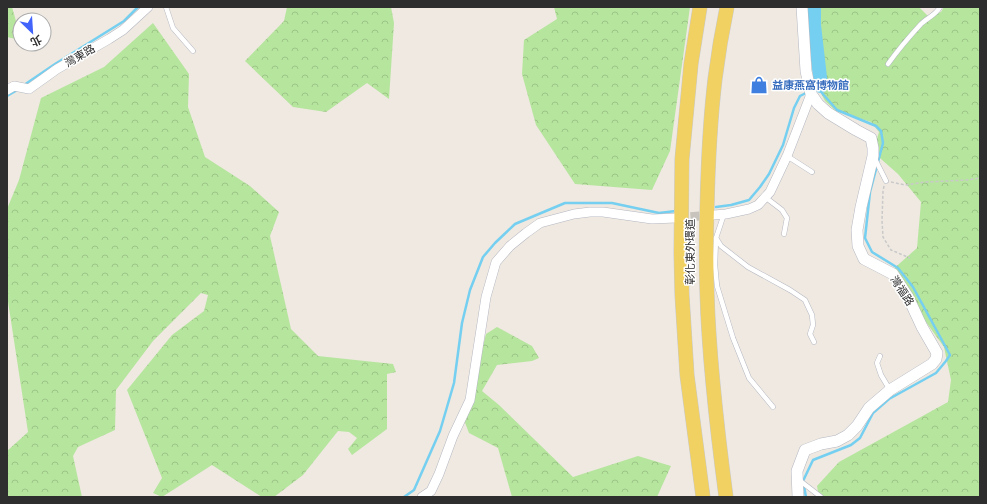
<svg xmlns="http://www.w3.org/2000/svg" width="987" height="504" font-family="Roboto,'Noto Sans TC',sans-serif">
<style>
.forest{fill:url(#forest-crowns)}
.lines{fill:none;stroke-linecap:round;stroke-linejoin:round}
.stream{stroke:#75cff0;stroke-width:2.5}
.river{stroke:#75cff0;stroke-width:14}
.minor-tunnel{stroke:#c8c4bd;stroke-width:9;stroke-dasharray:9 4.5;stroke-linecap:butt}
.service-casing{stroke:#b4b7c1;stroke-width:5.5}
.minor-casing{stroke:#b4b7c1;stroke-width:10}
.tertiary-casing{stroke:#b4b7c1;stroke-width:12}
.primary-casing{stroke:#c9c9c9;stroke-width:15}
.path{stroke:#c9c9c9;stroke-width:1.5;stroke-dasharray:3 2;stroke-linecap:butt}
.service{stroke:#fff;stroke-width:4.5}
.minor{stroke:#fff;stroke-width:9}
.tertiary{stroke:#fff;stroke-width:11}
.primary{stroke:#f2d163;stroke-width:14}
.labels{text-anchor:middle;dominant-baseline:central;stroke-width:3;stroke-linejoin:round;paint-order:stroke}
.street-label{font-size:11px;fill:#2e2e2e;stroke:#fff}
.shop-label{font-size:11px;font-weight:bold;fill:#366cbe;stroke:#fff;text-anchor:start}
</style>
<defs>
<pattern id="forest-crowns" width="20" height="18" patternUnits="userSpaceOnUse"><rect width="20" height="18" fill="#b6e59e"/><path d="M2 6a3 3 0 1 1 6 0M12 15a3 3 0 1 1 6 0" fill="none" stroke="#9dc588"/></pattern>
</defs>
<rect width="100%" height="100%" fill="#efe9e1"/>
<g class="forest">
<path d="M7 7H12L20 35V40L7 37Z"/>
<path d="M287 7H391L394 23 389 99 367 83 326 112 293 107 245 61 284 21Z"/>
<path d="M554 7H690L670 151 652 190 575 184 536 125 522 74 524 40 557 19Z"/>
<path d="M807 7H919L928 16 941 12 944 7H980V497H819L817 486 839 462 948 402 951 380 944 347 890 272 917 248 921 202 898 174 873 152 879 132 871 122 836 111 825 101 817 85 807 13Z"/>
<path d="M153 23 189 74 188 107 205 157 250 186 279 212 270 236 291 329 318 356 393 364 396 372 387 374V429L352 455 348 449 357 438 349 432 338 431 303 475 274 497H262L212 465 162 497 153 493 162 478 127 390 172 335 204 311 208 295 201 293 153 341 116 390 115 430 78 447 73 456 82 497H7V451L28 432 7 295V209L19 180 41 98 104 67Z"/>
<path d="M497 327 532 346 539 358 532 361 497 365 482 391 499 405 573 477 638 456 671 466 657 497H512L498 448 469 433 464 420 486 334Z"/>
</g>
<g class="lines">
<g class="stream">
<path d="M24 85 55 64 124 21 138 7"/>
<path d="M7 96 19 89"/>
<path d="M716 207 731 205 749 200 760 187 769 174 783 145 794 108 800 96 808 92"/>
<path d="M404 497 414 490 440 431 454 383 462 323 470 290 483 257 495 243 515 224 565 203H612L659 213 676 211"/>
<path d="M806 497 803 481 813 460 851 445 860 438 873 413 889 399 936 373 946 361 950 355 913 287 898 268 872 252 865 238 870 192 883 143 881 131 876 126 837 110 822 93 821 86 812 90"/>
</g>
<path class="river" d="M814 7V25L821 86"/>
<path class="minor-tunnel" d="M677 218 712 215"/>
<g class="service-casing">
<g id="service">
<path d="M166 7 173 28 193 51"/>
<path d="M888 64C898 50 909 37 921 24 927 18 936 15 940 7"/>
<path d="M787 156 812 172"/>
<path d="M875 159 886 181"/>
<path d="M765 197 782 210 787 218 784 234"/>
<path d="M724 214 716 238 721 246 748 267 790 290 805 300 812 315 813 325 810 334 814 342"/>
<path d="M716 238 715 265 717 286 733 338 749 378 773 407"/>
<path d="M880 356 877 363 881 375 890 390"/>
<path d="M799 480 821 497"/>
</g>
</g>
<g class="minor-casing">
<g id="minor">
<path d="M7 90 14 86 29 89 57 69 109 39 123 30 148 7"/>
<path d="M714 215 726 214 749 209 758 205 770 192 787 156 811 94"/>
<path d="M422 497 431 491 439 474 453 436 470 400 486 297 496 262 510 246 526 233 540 223 574 214 590 212H603L652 219 676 218"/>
</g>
</g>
<g class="tertiary-casing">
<path id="tertiary" d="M798 497 797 471 805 450 821 444 837 441 848 435 857 426 869 408 890 390 932 364 936 359 937 353 922 327 908 297 893 274 864 259 858 246 857 230 861 207 873 156V148L871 138 856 130 828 113 818 104 811 94 806 71 802 7"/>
</g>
<g class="primary-casing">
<g id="primary">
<path d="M700 7 691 64 682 159 681 253 682 295 687 375 703 497"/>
<path d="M726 497C717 429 709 361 707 293 706 264 706 236 707 208 708 165 710 121 715 79 718 55 722 31 727 7"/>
</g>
</g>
<g class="path">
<path d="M891 182 905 185 926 182 967 180 980 178"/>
<path d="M884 186 883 191 882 220 883 237 891 250 910 258"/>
</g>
<use href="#service" class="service"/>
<use href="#minor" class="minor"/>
<use href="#tertiary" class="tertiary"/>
<use href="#primary" class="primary"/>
</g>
<defs>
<g id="shop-bare" transform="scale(1.38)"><path d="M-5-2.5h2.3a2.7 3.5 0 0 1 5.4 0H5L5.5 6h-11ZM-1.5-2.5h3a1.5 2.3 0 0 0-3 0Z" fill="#3f7fe0" stroke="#fff" stroke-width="2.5" paint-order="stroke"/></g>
</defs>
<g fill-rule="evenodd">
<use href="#shop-bare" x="759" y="85"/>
</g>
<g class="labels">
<g class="street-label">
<text transform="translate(80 56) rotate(-30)">灣東路</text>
<text transform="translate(690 252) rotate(-90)">彰化東外環道</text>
<text transform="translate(902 291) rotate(57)">灣福路</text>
</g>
<g class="shop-label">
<text x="772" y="85">益康燕窩博物館</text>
</g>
</g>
<rect width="987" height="504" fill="none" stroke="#2e2e2e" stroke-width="16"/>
<g transform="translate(32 32) rotate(155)"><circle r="19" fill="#ffffff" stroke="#ababab"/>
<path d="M0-3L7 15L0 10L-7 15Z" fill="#4264fb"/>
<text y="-6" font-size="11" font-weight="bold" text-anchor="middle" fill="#2e2e2e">北</text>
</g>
</svg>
